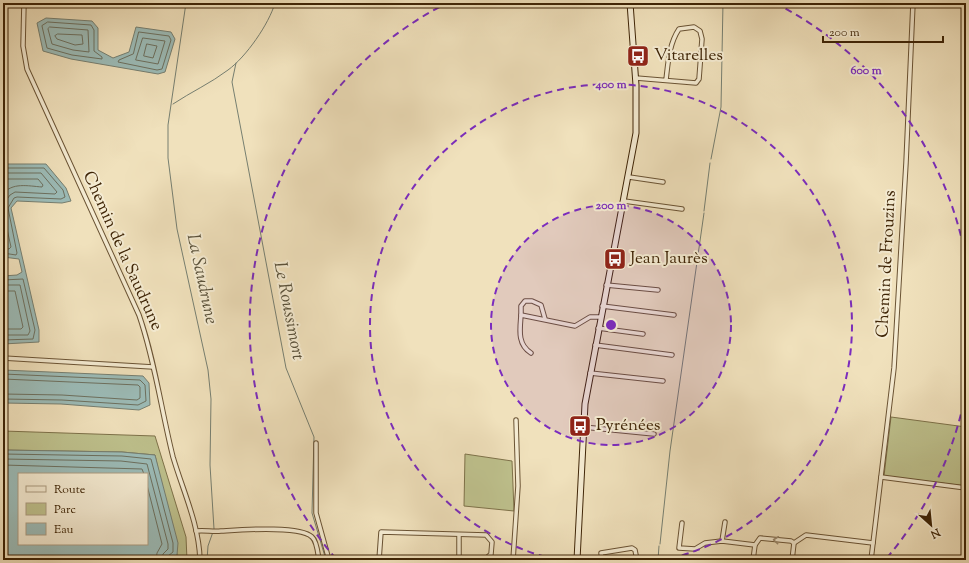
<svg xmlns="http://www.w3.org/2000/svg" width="969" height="563" font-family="'Sorts Mill Goudy',serif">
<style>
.green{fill:#bec18d;stroke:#7e724a}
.water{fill:#9cbcb8;stroke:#767f71;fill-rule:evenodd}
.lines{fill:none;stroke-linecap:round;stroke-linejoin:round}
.shore{stroke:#6d705f;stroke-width:1}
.stream{stroke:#767f71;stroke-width:1}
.street-casing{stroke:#6a5334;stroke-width:5.5}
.secondary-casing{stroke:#3e2406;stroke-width:7}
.street{stroke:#f5ecd3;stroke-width:3.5}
.secondary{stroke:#f5ecd3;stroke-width:5}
.oneway{stroke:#9a886c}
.ring{fill:none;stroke:#7b2cbf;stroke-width:2;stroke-dasharray:7 5}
.labels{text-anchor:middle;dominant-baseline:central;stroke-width:4;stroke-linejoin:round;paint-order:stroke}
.poi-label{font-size:17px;fill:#3e2406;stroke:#f5ecd3;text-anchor:start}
.street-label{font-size:17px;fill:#3e2406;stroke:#f5ecd3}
.water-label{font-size:18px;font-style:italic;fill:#5a523b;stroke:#f5ecd3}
.centre{fill:#7b2cbf;stroke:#f5ecd3;stroke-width:2}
.ring-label{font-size:12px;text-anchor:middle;font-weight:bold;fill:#7b2cbf;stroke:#f5ecd3;stroke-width:4;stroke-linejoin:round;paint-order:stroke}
</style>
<rect width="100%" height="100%" fill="#f0e1bc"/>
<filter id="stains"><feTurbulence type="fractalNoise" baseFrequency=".005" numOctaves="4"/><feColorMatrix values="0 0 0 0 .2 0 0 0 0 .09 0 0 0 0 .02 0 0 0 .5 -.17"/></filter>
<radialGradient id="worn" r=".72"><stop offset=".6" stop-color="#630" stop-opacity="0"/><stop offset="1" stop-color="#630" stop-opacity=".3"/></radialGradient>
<g class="green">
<path d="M891 417 966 427V486L884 476Z"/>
<path d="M3 431 155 436 186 537 187 560H167L177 555 155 455 122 452 3 450Z"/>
<path d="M465 454 512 461 514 511 464 506Z"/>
</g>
<g class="water">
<path d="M46 18 92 21 98 28V50L113 58 129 52 136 27 171 32 175 39 165 72 158 74 71 59 43 51 37 23Z"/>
<path d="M3 164H46L66 188 71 201 62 203 17 201 11 208 39 330V342L3 344V276L17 275 22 272 19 259 3 257Z"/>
<path d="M3 370 143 376 149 383 150 405 139 410 61 404 3 403Z"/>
<path d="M3 450 122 452 155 455 178 543 177 555 167 560H3ZM19 474H147V544H19Z"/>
</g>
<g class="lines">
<g class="shore">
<path d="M48 22 91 25 94 30V51L102 57V59L72 55 47 48 42 26Z"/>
<path d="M50 27 88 30 89 52 73 50 52 44 48 29Z"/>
<path d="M139 32 169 36 171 40 162 69 157 70 118 62 119 60 133 54Z"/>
<path d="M58 34 82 35 83 44 75 45 57 39 55 36Z"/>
<path d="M143 38 165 41 158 64 136 60Z"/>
<path d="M147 44 157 46 153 58 144 56Z"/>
<path d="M3 168H44L63 190 65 197 61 199 17 197 14 198 8 208 17 253 16 255 3 253"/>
<path d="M3 173H41L57 192 55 194 15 192 10 195 3 205"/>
<path d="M3 179H38L43 185 42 187C28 186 12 182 3 194"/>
<path d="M3 211 11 247 9 249 3 248"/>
<path d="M3 280 23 279 35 330 33 339 3 340"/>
<path d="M3 285H20L30 331 28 335H3"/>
<path d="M3 291H15L23 327 21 329H3"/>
<path d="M3 374 140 380 145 385 146 401 138 405 62 400 3 399"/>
<path d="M3 379 138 385 140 387V398L137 400 62 395 3 394"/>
<path d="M3 454 122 456 151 459 173 543V552L168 556 167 560"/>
<path d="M3 459 121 461 147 464 168 544V549L163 554 162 560"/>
<path d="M3 465 142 469 144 474"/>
<path d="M147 485 162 544 157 553 156 560"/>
</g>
<g class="stream">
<path d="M186 3 168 125V158L177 229 208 370 211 399 210 465 214 529 208 546 207 560"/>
<path d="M236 63 232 82 286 368 314 437 312 513 326 560"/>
<path d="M173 104C191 92 211 83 228 70 246 57 269 24 275 3"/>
<path d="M711 159 721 107 723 3"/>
<path d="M704 211 710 163"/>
<path d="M660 544 670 451 704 213"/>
<path d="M658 560 659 546"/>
</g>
<g class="street-casing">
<g id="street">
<path d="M24 3 23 46 27 69 139 315C155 361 161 409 173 457 183 491 199 524 200 560"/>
<path d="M636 78 696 83 699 79 702 39 700 31 694 27 679 29C669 44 668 63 666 80"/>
<path d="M629 177 663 182"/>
<path d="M624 201 682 209"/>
<path d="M606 285 658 290"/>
<path d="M602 306 674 315"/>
<path d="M521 315V306L525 301H532L541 305 545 319"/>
<path d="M598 328 643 334"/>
<path d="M595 345 672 355"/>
<path d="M531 353C517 344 520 329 521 315L575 326 590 317H600"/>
<path d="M3 358 153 367"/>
<path d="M590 373 663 381"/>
<path d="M583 427 654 434"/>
<path d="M316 443V513L329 560"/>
<path d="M881 477 966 488"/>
<path d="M682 523 679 548 695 549 705 543 722 541 755 545"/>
<path d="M196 531C205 530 213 532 221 531 239 530 300 525 312 537 317 541 318 554 319 560"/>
<path d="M722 541 725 522"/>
<path d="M794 543 806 535 873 543"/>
<path d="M354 559 363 560"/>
<path d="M459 559 471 560"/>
<path d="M379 560 381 532 486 535 492 542 491 554 484 560H474"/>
<path d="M459 560V535"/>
<path d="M513 560 518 486 516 420"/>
<path d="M602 560 601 553 632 548 635 550 637 560"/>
<path d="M753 560 755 545 760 538 791 541 794 543 792 560"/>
<path d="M871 560 894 368 906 163 913 3"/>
</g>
</g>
<g class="secondary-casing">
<path id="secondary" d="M577 560 585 404 636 133V85L630 3"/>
</g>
<use href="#street" class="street"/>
<use href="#secondary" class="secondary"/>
</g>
<defs><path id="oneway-chevron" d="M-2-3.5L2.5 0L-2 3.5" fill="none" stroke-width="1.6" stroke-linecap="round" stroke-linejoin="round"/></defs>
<use class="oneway" href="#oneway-chevron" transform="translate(776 540) rotate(-174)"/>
<circle cx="611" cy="325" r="120" fill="#7b2cbf" fill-opacity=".12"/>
<g class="ring">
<circle cx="611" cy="325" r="120"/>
<path d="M557 560A241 241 0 1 1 665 560"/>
<path d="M966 391A361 361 0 0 1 886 559M336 559A361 361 0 0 1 447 3M775 3A361 361 0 0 1 966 259"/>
</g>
<defs>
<g id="bus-square" transform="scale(1.15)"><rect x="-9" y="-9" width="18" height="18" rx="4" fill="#8f2418" stroke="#f5ecd3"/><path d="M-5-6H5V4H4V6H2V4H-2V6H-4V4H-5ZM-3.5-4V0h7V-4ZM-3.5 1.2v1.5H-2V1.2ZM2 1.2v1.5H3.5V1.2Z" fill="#fff"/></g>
</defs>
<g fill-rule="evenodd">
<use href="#bus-square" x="638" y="56"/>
<use href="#bus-square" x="615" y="259"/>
<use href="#bus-square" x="580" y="426"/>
</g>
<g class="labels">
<g class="poi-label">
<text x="654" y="56">Vitarelles</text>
<text x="630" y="259">Jean Jaurès</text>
<text x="596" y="426">Pyrénées</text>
</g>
<g class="street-label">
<text transform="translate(122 251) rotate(66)">Chemin de la Saudrune</text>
<text transform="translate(887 264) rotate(-87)">Chemin de Frouzins</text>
</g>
<g class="water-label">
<text transform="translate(201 279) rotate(78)">La Saudrune</text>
<text transform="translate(288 311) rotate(79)">Le Roussimort</text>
</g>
</g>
<circle cx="611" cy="325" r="6" class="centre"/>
<g class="ring-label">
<text x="866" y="74">600 m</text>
<text x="611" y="88">400 m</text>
<text x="611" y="209">200 m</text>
</g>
<rect width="969" height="563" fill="none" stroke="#f0e1bc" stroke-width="16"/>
<rect x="4" y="4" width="961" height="555" fill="none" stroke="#3e2406" stroke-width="2"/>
<rect x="8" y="8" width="953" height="547" fill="none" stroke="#3e2406"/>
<rect x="18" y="473" width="130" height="72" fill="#f5ecd3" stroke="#ac9c81"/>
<rect x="26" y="486" width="20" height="6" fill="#f5ecd3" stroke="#ac9c81"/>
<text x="54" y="493" font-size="12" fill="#3e2406">Route</text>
<rect x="26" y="503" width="20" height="12" fill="#bec18d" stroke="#ac9c81"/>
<text x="54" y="513" font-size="12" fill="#3e2406">Parc</text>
<rect x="26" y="523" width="20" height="12" fill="#9cbcb8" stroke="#ac9c81"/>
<text x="54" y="533" font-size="12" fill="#3e2406">Eau</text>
<g transform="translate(931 525) rotate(153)" stroke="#f5ecd3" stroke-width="3" paint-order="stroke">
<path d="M0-3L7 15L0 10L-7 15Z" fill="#3e2406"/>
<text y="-6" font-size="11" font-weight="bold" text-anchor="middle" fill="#3e2406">N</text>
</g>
<path d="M823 36v6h120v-6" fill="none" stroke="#3e2406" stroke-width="2"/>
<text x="829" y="36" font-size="12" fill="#3e2406" stroke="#f5ecd3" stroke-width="3" paint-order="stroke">200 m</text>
<rect width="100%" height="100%" filter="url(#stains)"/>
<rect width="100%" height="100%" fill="url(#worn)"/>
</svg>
